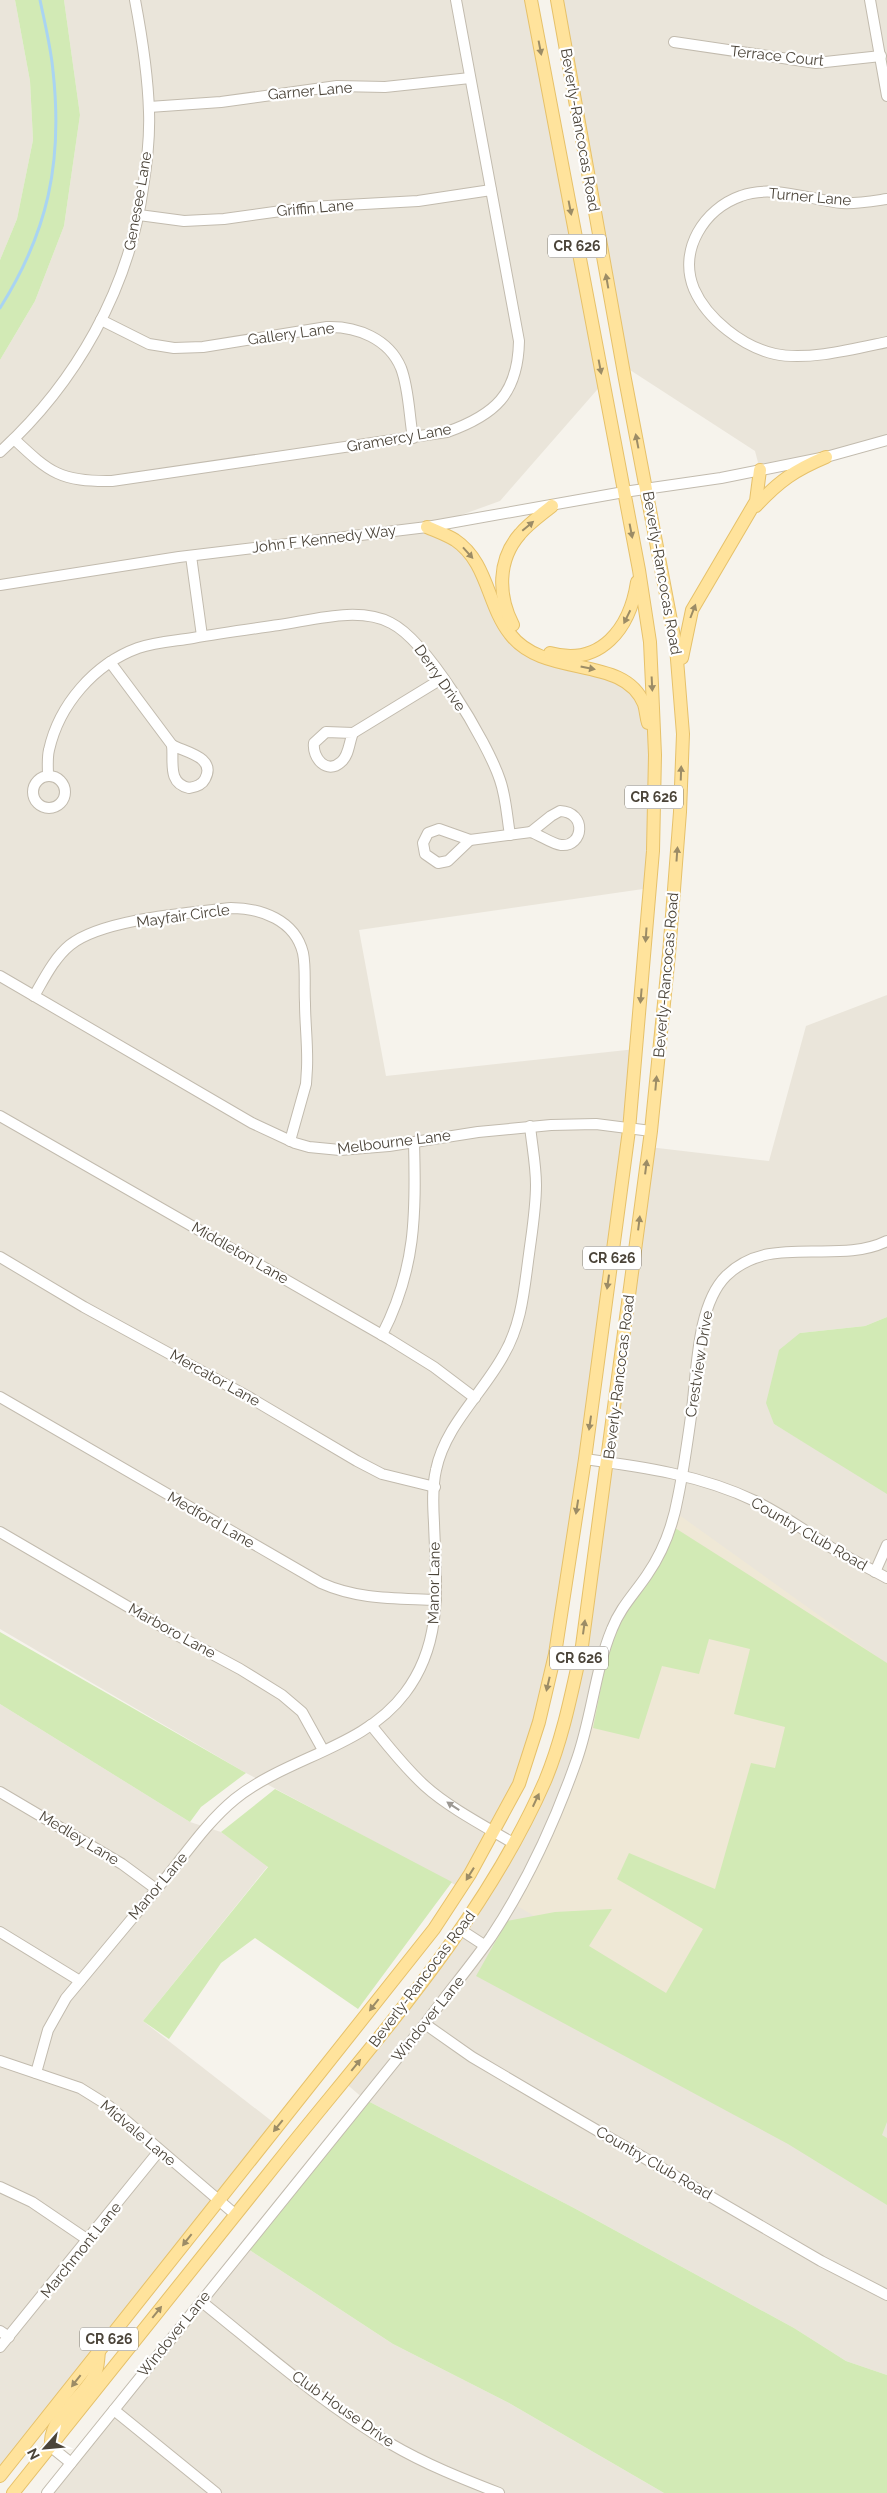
<svg xmlns="http://www.w3.org/2000/svg" width="887" height="2493" font-family="Raleway,sans-serif">
<style>
.residential{fill:#eae5da}
.education{fill:#efe8d6}
.green{fill:#d2eab5}
.lines{fill:none;stroke-linecap:round;stroke-linejoin:round}
.stream{stroke:#a9d4f2;stroke-width:3}
.minor-casing{stroke:#c2bbae;stroke-width:12}
.major-casing{stroke:#e6c16a;stroke-width:14}
.minor{stroke:#fff;stroke-width:10}
.major{stroke:#ffe39c;stroke-width:12}
.oneway{fill:#9c8c66}
.oneway2{fill:#9c9892}
.labels{text-anchor:middle;dominant-baseline:central;stroke-width:4.5;stroke-linejoin:round;paint-order:stroke}
.shield{fill:#fff;stroke:#817c74;stroke-width:1}
.shield-label{font-size:14px;font-weight:bold;fill:#4b4439}
.street-label{font-size:15px;fill:#4b4439;stroke:#fff}
</style>
<rect width="100%" height="100%" fill="#f6f3ec"/>
<g class="residential">
<path d="M0 0H15L30 81 33 140 17 219 0 260Z"/>
<path d="M64 0H531L603 383 500 501 428 527 455 540 524 648 603 671 644 704 655 755 650 888 359 930 386 1076 636 1049 555 1654 519 1784 461 1888 246 1773 0 1629V360L35 301 64 226 80 115Z"/>
<path d="M559 0H887V440L760 470 755 451 630 370Z"/>
<path d="M887 995V1317L865 1326 800 1333 774 1424 887 1492V2375L846 2361 794 2328 574 2208 364 2099 343 2081 461 1930 525 1823 565 1718 649 1147 769 1161 806 1026Z"/>
<path d="M0 1704 190 1822 221 1832 268 1866 143 2021 278 2126 0 2479Z"/>
<path d="M245 2247 393 2344 509 2403 664 2493H47Z"/>
</g>
<path class="education" d="M675 1512 887 1664V2122L512 1903 571 1774 605 1648 654 1565Z"/>
<g class="green">
<path d="M15 0H64L80 115 64 226 35 301 0 360V260L17 219 33 140 30 81Z"/>
<path d="M887 1317V1494L774 1424 766 1403 779 1350 800 1333 865 1326Z"/>
<path d="M672 1526 887 1663V2122L882 2135 887 2138V2205L788 2144 476 1976 507 1921 555 1912 612 1909 589 1946 666 1993 703 1929 617 1879 629 1853 715 1889 751 1763 775 1768 785 1727 734 1714 750 1649 709 1639 699 1674 662 1666 639 1739 593 1728 613 1625Z"/>
<path d="M0 1632 246 1773 201 1807 190 1822 0 1704Z"/>
<path d="M275 1789 452 1882 358 2009 255 1938 221 1963 169 2039 143 2021 268 1867 221 1832Z"/>
<path d="M364 2099 574 2208 794 2328 846 2361 887 2375V2493H664L509 2403 393 2344 245 2247Z"/>
</g>
<g class="lines">
<path class="stream" d="M0 308C48 232 63 162 53 71 51 48 45 24 40 0"/>
<g class="minor-casing">
<g id="minor">
<path d="M870 0 887 96"/>
<path d="M674 42 816 63 881 56"/>
<path d="M149 107 221 102 337 86 385 87 470 78"/>
<path d="M887 199C873 201 856 204 842 203 810 200 772 184 741 196 704 209 678 250 694 289 707 319 743 347 775 354 807 361 854 349 887 342"/>
<path d="M139 215 184 221 224 219 310 207 418 201 491 190"/>
<path d="M101 320 149 344 174 348 203 347 327 327C357 326 389 339 401 368 409 389 409 415 413 438"/>
<path d="M14 439C50 473 61 482 112 481L447 432C495 415 518 394 519 341L456 0"/>
<path d="M0 452C76 383 129 289 143 188 147 163 150 138 149 112 148 75 142 37 135 0"/>
<path d="M191 556 202 636"/>
<path d="M0 585 179 557 427 527 624 492 721 478 826 457 887 440"/>
<path d="M110 662 172 745"/>
<path d="M326 732 353 733C349 742 349 756 341 762 327 775 312 758 314 743Z"/>
<path d="M353 733 443 678"/>
<path d="M172 745C184 752 217 757 205 779 202 785 196 787 189 788 167 783 174 762 172 745Z"/>
<path d="M48 776C48 768 47 758 49 750 59 705 94 664 138 648 156 642 175 641 193 638 222 633 251 629 279 625 313 620 359 606 391 623 427 641 487 741 500 780 506 797 507 817 510 835"/>
<circle cx="49" cy="792" r="16"/>
<path d="M560 811C587 812 584 847 561 845 552 844 540 835 531 832L551 816Z"/>
<path d="M439 829 470 840 448 861 438 863 425 854 423 843 428 833Z"/>
<path d="M470 840 531 832"/>
<path d="M0 976 252 1123 295 1143 309 1147 340 1150 389 1146 478 1132 551 1125 596 1124 651 1131"/>
<path d="M34 996C44 979 54 958 70 945 102 919 189 913 231 908 261 908 295 920 303 953 306 968 304 986 305 1003 305 1024 308 1046 307 1068L306 1084 290 1141"/>
<path d="M0 1116 389 1339 434 1367 475 1398"/>
<path d="M0 1257 84 1307 247 1396 357 1461 382 1474 435 1487"/>
<path d="M382 1335C416 1269 416 1215 414 1142"/>
<path d="M0 1397 321 1583C359 1600 396 1598 436 1600"/>
<path d="M585 1459C643 1467 701 1475 755 1501 780 1513 803 1529 827 1545 846 1557 867 1567 887 1578"/>
<path d="M0 1532 173 1633 240 1669 282 1695 302 1712 323 1750"/>
<path d="M875 1572 887 1545"/>
<path d="M371 1725C388 1746 405 1768 425 1786 448 1807 486 1827 513 1843"/>
<path d="M0 1792 122 1864 156 1889"/>
<path d="M461 1930 484 1945"/>
<path d="M0 1932 80 1981"/>
<path d="M425 2024 472 2057 562 2110 821 2261 887 2295"/>
<path d="M0 2061 80 2088 109 2106 236 2215"/>
<path d="M36 2073 48 2030 66 1998C99 1958 132 1919 165 1879 187 1852 208 1821 235 1799 287 1757 364 1748 405 1693 444 1642 436 1583 434 1523 433 1506 432 1487 436 1470 445 1426 482 1394 503 1356 522 1324 524 1290 529 1254 532 1231 536 1208 536 1185 536 1165 532 1146 530 1126"/>
<path d="M0 2187 32 2202 88 2240"/>
<path d="M202 2302C263 2351 323 2404 391 2444 425 2464 463 2479 499 2493"/>
<path d="M0 2331 9 2337"/>
<path d="M0 2347 159 2151"/>
<path d="M114 2410 216 2493"/>
<path d="M50 2446 71 2463"/>
<path d="M47 2493 425 2024C446 1995 470 1967 491 1937 528 1881 555 1822 577 1759 592 1716 595 1670 612 1629 620 1608 635 1593 647 1575 663 1552 673 1525 678 1497 684 1468 688 1438 692 1409 697 1370 697 1305 726 1276 771 1232 836 1266 887 1241"/>
</g>
</g>
<g class="major-casing">
<g id="major">
<path d="M756 506C779 481 795 470 826 457"/>
<path d="M427 527C436 531 447 535 455 540 488 562 487 605 510 634 544 679 624 654 644 704 646 710 646 717 648 723"/>
<path d="M513 625C498 596 497 560 520 534 528 524 541 515 552 506"/>
<path d="M550 653C601 667 630 628 637 582"/>
<path d="M682 658 692 610 756 501 760 470"/>
<path d="M51 2441C52 2416 81 2399 93 2378 98 2370 98 2361 99 2351"/>
<path d="M0 2476 434 1929 470 1874 519 1784 539 1722 555 1654 585 1459 629 1130 653 851 655 755 652 685 650 642 639 570 531 0"/>
<path d="M13 2493C103 2380 194 2267 285 2153 379 2036 484 1920 545 1781 563 1738 572 1691 582 1646L651 1131 669 954 680 812 683 734 676 647 625 379 557 0"/>
</g>
</g>
<use href="#minor" class="minor"/>
<use href="#major" class="major"/>
</g>
<defs><path id="oneway-solid" d="M-6-.8H1V-3.2L6.5 0L1 3.2V.8H-6Z" transform="scale(1.25)"/></defs>
<g class="oneway">
<use href="#oneway-solid" transform="translate(540 48) rotate(79)"/>
<use href="#oneway-solid" transform="translate(570 208) rotate(79)"/>
<use href="#oneway-solid" transform="translate(607 281) rotate(-100)"/>
<use href="#oneway-solid" transform="translate(600 367) rotate(79)"/>
<use href="#oneway-solid" transform="translate(637 441) rotate(-101)"/>
<use href="#oneway-solid" transform="translate(528 526) rotate(-40)"/>
<use href="#oneway-solid" transform="translate(631 531) rotate(79)"/>
<use href="#oneway-solid" transform="translate(468 553) rotate(48)"/>
<use href="#oneway-solid" transform="translate(693 611) rotate(-69)"/>
<use href="#oneway-solid" transform="translate(627 617) rotate(116)"/>
<use href="#oneway-solid" transform="translate(588 668) rotate(11)"/>
<use href="#oneway-solid" transform="translate(652 684) rotate(87)"/>
<use href="#oneway-solid" transform="translate(681 773) rotate(-88)"/>
<use href="#oneway-solid" transform="translate(677 854) rotate(-86)"/>
<use href="#oneway-solid" transform="translate(646 935) rotate(94)"/>
<use href="#oneway-solid" transform="translate(641 996) rotate(95)"/>
<use href="#oneway-solid" transform="translate(656 1083) rotate(-85)"/>
<use href="#oneway-solid" transform="translate(646 1167) rotate(-83)"/>
<use href="#oneway-solid" transform="translate(639 1223) rotate(-83)"/>
<use href="#oneway-solid" transform="translate(608 1282) rotate(98)"/>
<use href="#oneway-solid" transform="translate(590 1423) rotate(98)"/>
<use href="#oneway-solid" transform="translate(577 1507) rotate(99)"/>
<use href="#oneway-solid" transform="translate(584 1627) rotate(-82)"/>
<use href="#oneway-solid" transform="translate(548 1684) rotate(103)"/>
<use href="#oneway-solid" transform="translate(536 1800) rotate(-65)"/>
<use href="#oneway-solid" transform="translate(470 1874) rotate(122)"/>
<use href="#oneway-solid" transform="translate(374 2005) rotate(128)"/>
<use href="#oneway-solid" transform="translate(356 2065) rotate(-51)"/>
<use href="#oneway-solid" transform="translate(278 2126) rotate(129)"/>
<use href="#oneway-solid" transform="translate(187 2240) rotate(128)"/>
<use href="#oneway-solid" transform="translate(157 2312) rotate(-51)"/>
<use href="#oneway-solid" transform="translate(76 2381) rotate(128)"/>
</g>
<use class="oneway2" href="#oneway-solid" transform="translate(453 1806) rotate(-147)"/>
<g class="labels">
<g class="shield">
<rect x="548" y="234.5" width="58" height="23" rx="4"/>
<rect x="625" y="785.5" width="58" height="23" rx="4"/>
<rect x="583" y="1246.5" width="58" height="23" rx="4"/>
<rect x="550" y="1646.5" width="58" height="23" rx="4"/>
<rect x="80" y="2327.5" width="58" height="23" rx="4"/>
</g>
<g class="shield-label">
<text x="577" y="246">CR 626</text>
<text x="654" y="797">CR 626</text>
<text x="612" y="1258">CR 626</text>
<text x="579" y="1658">CR 626</text>
<text x="109" y="2339">CR 626</text>
</g>
<g class="street-label">
<text transform="translate(777 56) rotate(6)">Terrace Court</text>
<text transform="translate(310 91) rotate(-5)">Garner Lane</text>
<text transform="translate(580 130) rotate(80)">Beverly-Rancocas Road</text>
<text transform="translate(810 197) rotate(5)">Turner Lane</text>
<text transform="translate(138 201) rotate(-80)">Genesee Lane</text>
<text transform="translate(315 208) rotate(-5)">Griffin Lane</text>
<text transform="translate(291 334) rotate(-8)">Gallery Lane</text>
<text transform="translate(399 438) rotate(-10)">Gramercy Lane</text>
<text transform="translate(324 539) rotate(-7)">John F Kennedy Way</text>
<text transform="translate(662 573) rotate(80)">Beverly-Rancocas Road</text>
<text transform="translate(440 678) rotate(55)">Derry Drive</text>
<text transform="translate(183 916) rotate(-8)">Mayfair Circle</text>
<text transform="translate(666 975) rotate(-85)">Beverly-Rancocas Road</text>
<text transform="translate(394 1142) rotate(-7)">Melbourne Lane</text>
<text transform="translate(240 1253) rotate(30)">Middleton Lane</text>
<text transform="translate(699 1364) rotate(-81)">Crestview Drive</text>
<text transform="translate(619 1377) rotate(-83)">Beverly-Rancocas Road</text>
<text transform="translate(215 1378) rotate(29)">Mercator Lane</text>
<text transform="translate(211 1520) rotate(30)">Medford Lane</text>
<text transform="translate(809 1534) rotate(30)">Country Club Road</text>
<text transform="translate(434 1583) rotate(-89)">Manor Lane</text>
<text transform="translate(172 1631) rotate(29)">Marboro Lane</text>
<text transform="translate(79 1838) rotate(31)">Medley Lane</text>
<text transform="translate(158 1886) rotate(-50)">Manor Lane</text>
<text transform="translate(422 1979) rotate(-53)">Beverly-Rancocas Road</text>
<text transform="translate(428 2019) rotate(-51)">Windover Lane</text>
<text transform="translate(138 2133) rotate(40)">Midvale Lane</text>
<text transform="translate(654 2163) rotate(30)">Country Club Road</text>
<text transform="translate(81 2250) rotate(-51)">Marchmont Lane</text>
<text transform="translate(174 2334) rotate(-51)">Windover Lane</text>
<text transform="translate(343 2409) rotate(35)">Club House Drive</text>
</g>
</g>
<g transform="translate(45 2448) rotate(243)" stroke="#ffffff" stroke-width="4" paint-order="stroke">
<path d="M0-4L9 19L0 12L-9 19Z" fill="#4b4439"/>
<text y="-8" font-size="14" font-weight="bold" text-anchor="middle" fill="#4b4439">N</text>
</g>
</svg>
